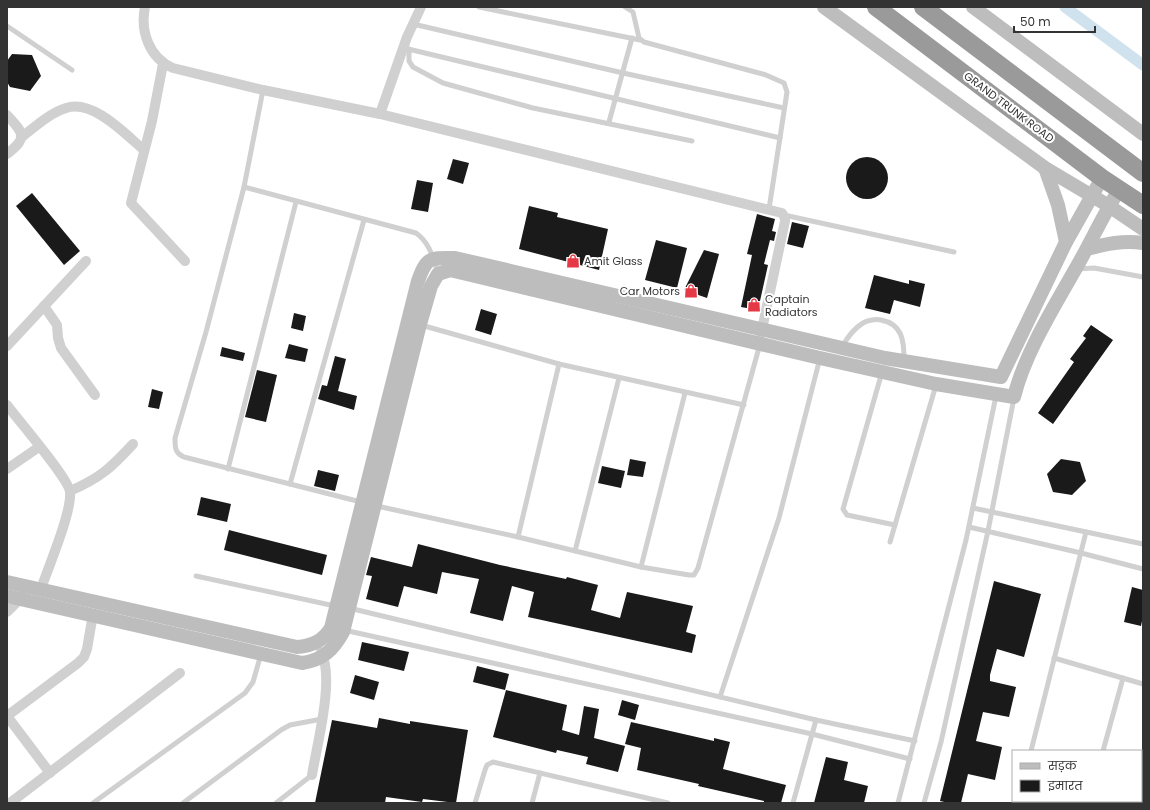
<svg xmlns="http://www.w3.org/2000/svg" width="1150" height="810" font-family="Poppins,'Noto Sans Devanagari',sans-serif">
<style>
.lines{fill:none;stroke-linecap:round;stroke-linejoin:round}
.canal{stroke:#cfe2ee;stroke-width:11}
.building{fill:#1a1a1a}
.lane{stroke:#d0d0d0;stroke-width:5}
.street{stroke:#d0d0d0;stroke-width:10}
.secondary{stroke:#bdbdbd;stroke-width:14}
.highway{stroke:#9a9a9a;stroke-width:18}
.labels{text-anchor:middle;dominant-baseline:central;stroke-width:4;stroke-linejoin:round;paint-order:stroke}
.street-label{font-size:11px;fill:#333;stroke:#fff}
.poi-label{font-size:11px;fill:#333;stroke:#fff;text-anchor:start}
</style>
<rect width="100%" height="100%" fill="#fff"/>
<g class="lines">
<path class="canal" d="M1065 7 1143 65"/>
</g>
<g class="building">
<path d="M12 54 32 55 41 76 30 91 10 87 7 82V61Z"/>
<circle cx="867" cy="178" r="21"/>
<path d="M453 159 469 163 463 184 447 179Z"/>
<path d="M417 180 433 183 428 212 411 209Z"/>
<path d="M32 193 80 251 64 265 16 206Z"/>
<path d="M529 206 558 213 557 217 608 229 599 270 519 249Z"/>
<path d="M757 214 775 219 772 231 776 232 774 241 770 240 764 264 768 265 758 310 741 307 752 255 747 254Z"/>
<path d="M792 222 809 226 803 248 787 244Z"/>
<path d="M656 240 687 248 677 288 645 280Z"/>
<path d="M704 250 719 254 707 298 684 290Z"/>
<path d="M874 275 909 284V280L925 284 920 307 894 300 890 314 865 308Z"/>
<path d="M481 309 497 314 491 335 475 330Z"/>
<path d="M294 313 306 316 303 331 291 328Z"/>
<path d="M1091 325 1113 340 1053 424 1038 413 1074 362 1070 359 1086 338 1083 336Z"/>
<path d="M289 344 308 349 305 362 285 358Z"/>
<path d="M222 347 245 353 243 361 220 356Z"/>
<path d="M335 356 346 359 338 391 357 396 354 410 318 399 322 385 327 386Z"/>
<path d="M257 370 277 375 266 422 245 417Z"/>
<path d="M152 389 163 392 159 409 148 407Z"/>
<path d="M630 459 646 462 643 477 627 475Z"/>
<path d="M1061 459 1080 462 1086 481 1072 495 1053 492 1047 474Z"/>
<path d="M602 466 625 471 621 488 598 483Z"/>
<path d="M318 470 339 475 335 491 314 486Z"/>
<path d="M201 497 231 504 227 522 197 515Z"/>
<path d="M229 530 327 555 322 575 224 550Z"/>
<path d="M418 544 500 565 566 579 567 577 598 585 591 610 620 618 627 592 693 606 686 632 696 635 692 653 528 617 534 592 512 586 503 621 470 613 479 579 442 572 437 594 404 586 398 607 366 599 372 576 366 575 371 557 412 567Z"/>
<path d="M994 581 1041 594 1024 657 997 649 990 675V681L1016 687 1009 717 983 712 976 741 1002 747 995 780 968 774 961 803H949L940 801Z"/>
<path d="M1132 587 1143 590V616L1141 626 1124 622Z"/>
<path d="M362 642 409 652 404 671 358 660Z"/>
<path d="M477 666 509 674 505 690 473 682Z"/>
<path d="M355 675 379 682 374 700 350 693Z"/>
<path d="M506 690 567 705 562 730 579 735 584 706 599 709 594 738 625 746 618 772 586 764 588 757 557 750 556 753 493 737Z"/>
<path d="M622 700 639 705 635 720 618 715Z"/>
<path d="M379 718 410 724V721L468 730 456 803 423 799 422 802 386 797 385 803H315L332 720 377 728Z"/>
<path d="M631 722 714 741V738L730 742 723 769 786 785 781 803H764V801L698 786 699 784 637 770 641 748 625 744Z"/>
<path d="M826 757 848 762 844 780 868 786 864 803H814Z"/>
</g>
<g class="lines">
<g class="lane">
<path d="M479 7 640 40"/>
<path d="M625 7 633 12 639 38 644 42 766 75 784 83 787 92 769 209"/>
<path d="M413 24 623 73 784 108"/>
<path d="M7 26 72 70"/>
<path d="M404 48 780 138"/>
<path d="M409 49V61L413 67 443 83 533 108 692 141"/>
<path d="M263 90 244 187 206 332 175 438C175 448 175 453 184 457L361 502"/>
<path d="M609 122 632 38"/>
<path d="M244 187 416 233C430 243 433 258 438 273"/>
<path d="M784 215 954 252"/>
<path d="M1077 269 1094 268 1143 277"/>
<path d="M421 325 559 364 744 405"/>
<path d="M842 347C847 338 853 329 863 323 868 320 876 319 881 320 902 324 904 340 904 359"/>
<path d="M882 372 843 509 847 515 895 525"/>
<path d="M228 469 296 202"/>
<path d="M290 484 364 220"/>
<path d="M377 506 518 537 641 567 689 575H694L698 568 760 344"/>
<path d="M973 508 1143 544"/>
<path d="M969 527 1081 553 1143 569"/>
<path d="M518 537 559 364"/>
<path d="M890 542 936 385"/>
<path d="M575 551 619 378"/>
<path d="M641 567 685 393"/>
<path d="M196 576 335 606"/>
<path d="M349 608 816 720 915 741"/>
<path d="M344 630 812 734 910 759"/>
<path d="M1054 658 1143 684"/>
<path d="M720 697 779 518 820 358"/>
<path d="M1031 751 1086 532"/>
<path d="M1103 751 1123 678"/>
<path d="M1130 801 1137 803"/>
<path d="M93 803 245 693 253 682 261 654"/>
<path d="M183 803 281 730 290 725 322 719"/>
<path d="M276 803 312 775"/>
<path d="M475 803 485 770 487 765 493 762 668 803"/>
<path d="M532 803 540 773"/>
<path d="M793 803 816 720"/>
<path d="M898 803 966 540 996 396"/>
<path d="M924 803 941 742 988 531 1014 398"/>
<path d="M1018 803V801"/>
</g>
<g class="street">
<path d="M145 7C140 31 149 58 173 68L263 90 380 114 782 213 785 218V221L761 334"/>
<path d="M163 64 152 121 131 203 185 261"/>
<path d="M380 114 407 37 421 7"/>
<path d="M7 115C23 133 29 137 7 154"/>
<path d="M23 136C36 126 50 113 66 108 93 99 125 134 144 150"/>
<path d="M44 306 57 325 58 338 61 348 95 395"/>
<path d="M7 346 86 261"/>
<path d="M7 405C18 420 69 479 70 492 72 512 48 568 41 589"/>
<path d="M7 469 39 447"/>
<path d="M70 491C100 478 111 468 133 444"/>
<path d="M7 612 20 599 22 594"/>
<path d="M7 716 78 663 84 657 87 649 93 614"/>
<path d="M7 716 50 773"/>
<path d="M312 775C317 744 335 678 321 652"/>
<path d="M10 803 180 673"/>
</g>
<g class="secondary">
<path d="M824 7 1045 168 1109 206 1143 229"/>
<path d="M973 7 1143 134"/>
<path d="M1045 168 1058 205 1066 242"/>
<path d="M1087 249C1106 244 1123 240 1143 243"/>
<path d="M7 582 297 647C312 646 323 641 331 628L418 281C427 256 430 258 455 258L885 358 1001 377 1066 242 1102 178"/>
<path d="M7 596 302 663C323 660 333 650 343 632L420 324 431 286 438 274 450 270 820 358 936 384 1014 397C1025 353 1054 307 1076 268 1091 242 1103 215 1119 190"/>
</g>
<g class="highway">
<path d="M876 7 1102 178 1143 205"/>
<path d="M923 7 1143 173"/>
</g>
</g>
<defs>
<g id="shop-bare" transform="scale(1.08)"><path d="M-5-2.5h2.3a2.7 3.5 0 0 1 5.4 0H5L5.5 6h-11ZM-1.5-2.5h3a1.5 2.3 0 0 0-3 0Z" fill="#e63946" stroke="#fff" stroke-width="2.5" paint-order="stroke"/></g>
</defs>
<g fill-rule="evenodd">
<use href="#shop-bare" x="573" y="261"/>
<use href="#shop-bare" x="691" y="291"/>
<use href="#shop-bare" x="754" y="305"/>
</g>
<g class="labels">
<g class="street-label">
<text transform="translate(1009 107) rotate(37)">GRAND TRUNK ROAD</text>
</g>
<g class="poi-label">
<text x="584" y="261">Amit Glass</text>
<text x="680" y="291" text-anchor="end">Car Motors</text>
<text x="765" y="299">Captain<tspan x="765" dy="13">Radiators</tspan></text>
</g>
</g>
<rect width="1150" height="810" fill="none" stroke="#333333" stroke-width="16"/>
<rect x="1012" y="750" width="130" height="52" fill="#ffffff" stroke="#adadad"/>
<rect x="1020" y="763" width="20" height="6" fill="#bdbdbd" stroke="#adadad"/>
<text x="1048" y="770" font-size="12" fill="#333333">सड़क</text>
<rect x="1020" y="780" width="20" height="12" fill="#1a1a1a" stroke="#adadad"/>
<text x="1048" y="790" font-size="12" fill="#333333">इमारत</text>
<path d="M1014 26v6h81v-6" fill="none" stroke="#333333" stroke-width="2"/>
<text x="1020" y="26" font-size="12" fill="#333333" stroke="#ffffff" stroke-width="3" paint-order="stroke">50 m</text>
</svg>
